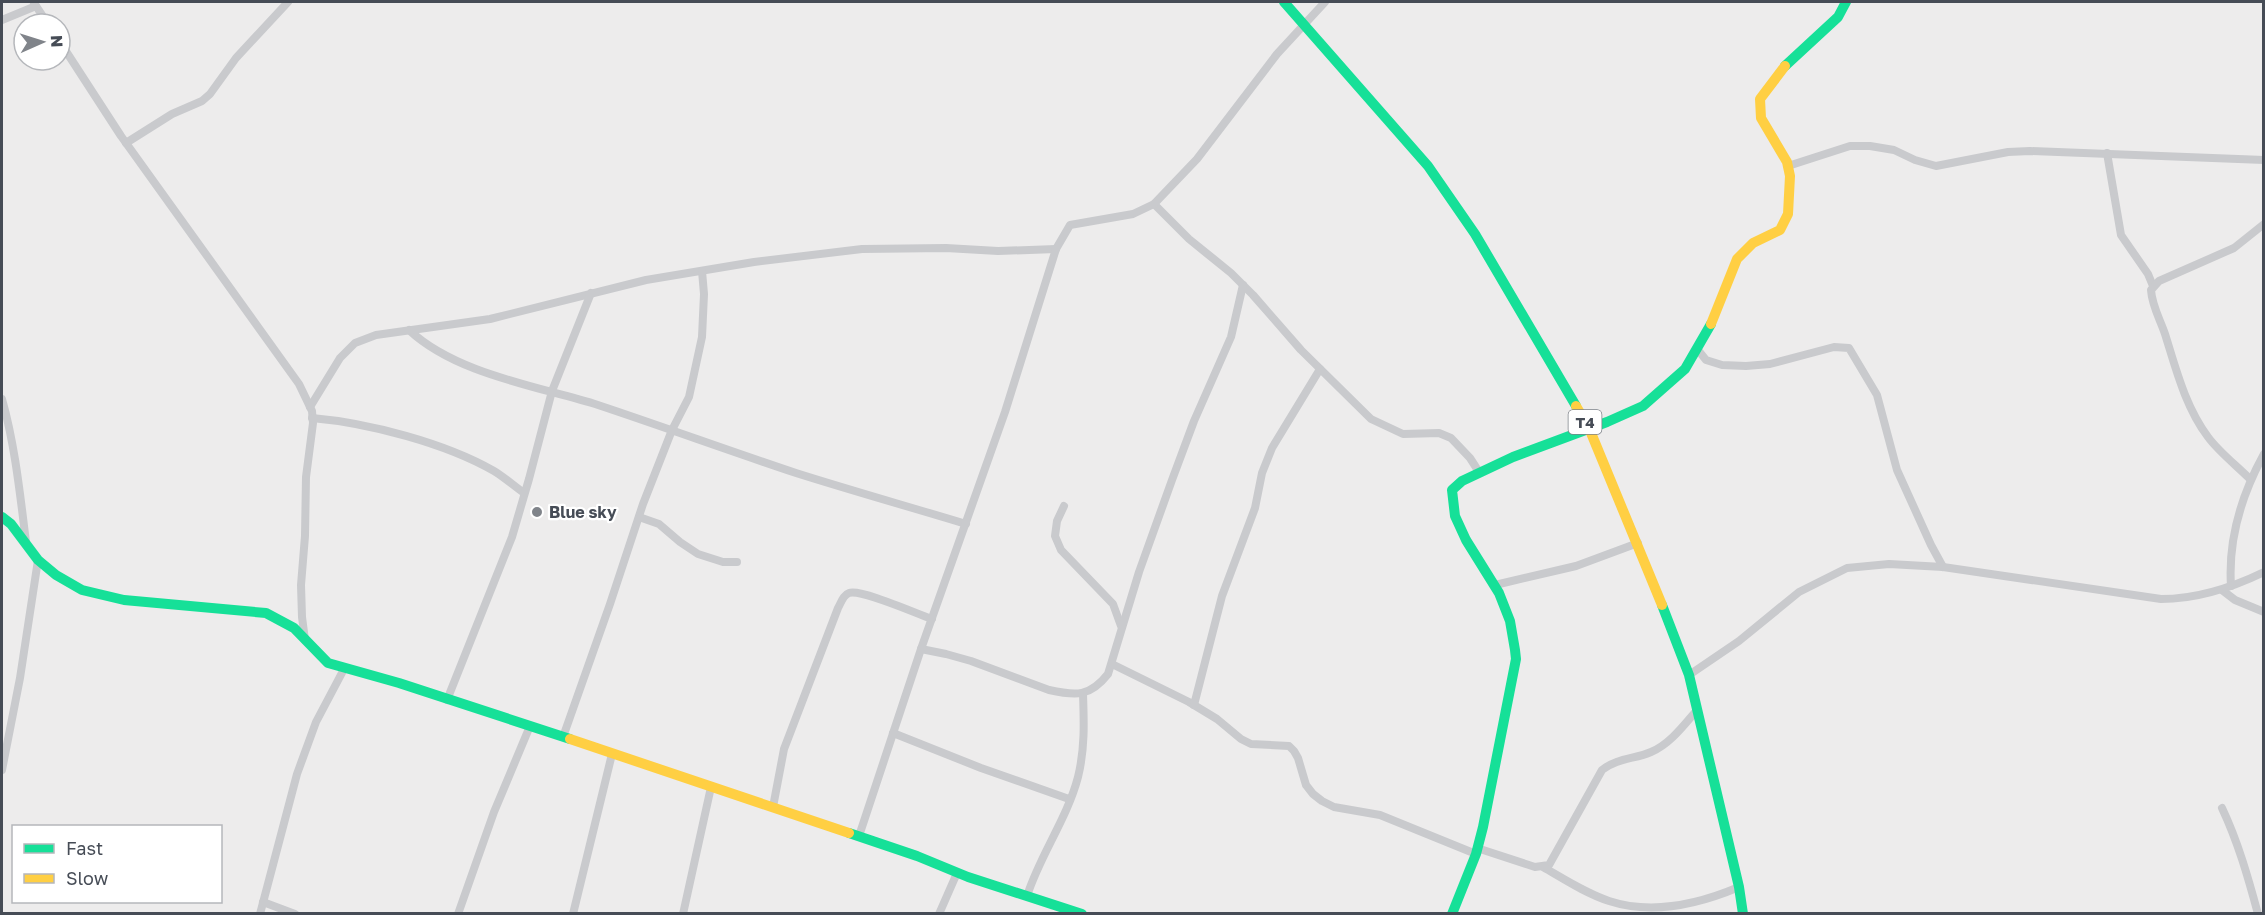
<svg xmlns="http://www.w3.org/2000/svg" width="2265" height="915" font-family="'Golos Text',sans-serif">
<style>
.lines{fill:none;stroke-linecap:round;stroke-linejoin:round}
.street{stroke:#c9cacd;stroke-width:8}
.fast{stroke:#16e098;stroke-width:10}
.slow{stroke:#ffcf43;stroke-width:10}
.poi-dot{fill:#80848a;stroke:#fff;stroke-width:2}
.labels{text-anchor:middle;dominant-baseline:central;stroke-width:4.5;stroke-linejoin:round;paint-order:stroke}
.shield{fill:#fff;stroke:#7e8289;stroke-width:1.5}
.shield-label{font-size:15px;font-weight:bold;fill:#464c56}
.poi-label{font-size:16px;font-weight:bold;fill:#464c56;stroke:#fff;text-anchor:start}
</style>
<rect width="100%" height="100%" fill="#edecec"/>
<g class="lines">
<g class="street">
<path d="M34 3 48 24"/>
<path d="M2 20 36 6"/>
<path d="M60 42 121 136 299 384 312 411 313 423 306 477 305 536 301 585 302 617 305 640"/>
<path d="M126 143 172 114 202 101 210 94 236 58 288 2"/>
<path d="M2107 153 2121 235 2148 274 2153 286"/>
<path d="M1788 166 1850 146H1870L1894 150 1915 160 1936 166 2008 152 2030 151 2264 160"/>
<path d="M1154 204 1189 239 1231 273 1253 295 1301 350 1371 419 1403 434 1439 433 1451 438 1470 458 1479 472"/>
<path d="M409 330C456 374 537 386 598 405 664 427 730 451 796 473 853 491 910 507 966 524"/>
<path d="M1698 350 1706 360 1722 365 1746 366 1770 364 1834 347 1849 348 1877 395 1897 470 1931 545 1943 567"/>
<path d="M2 399C15 445 20 494 26 542"/>
<path d="M310 407 340 358 355 343 376 335 490 319 646 280 754 262 862 249 946 248 998 251 1056 249"/>
<path d="M312 418C369 423 445 443 494 471 504 477 514 486 524 493"/>
<path d="M2250 479C2236 465 2219 452 2208 437 2185 406 2176 369 2165 334 2160 319 2152 306 2151 290L2159 281 2234 248 2264 224"/>
<path d="M1064 506 1057 521 1055 536 1061 550 1113 604 1121 626"/>
<path d="M639 517 659 524 680 542 698 554 723 562H737"/>
<path d="M1495 585 1576 566 1638 543"/>
<path d="M2231 586C2228 540 2242 494 2264 454"/>
<path d="M2222 590 2235 600 2264 612"/>
<path d="M921 649 946 654 971 661 1049 690C1076 696 1090 697 1108 674L1139 572 1172 480 1194 421 1231 337 1243 285"/>
<path d="M1112 664 1189 702 1217 719 1241 739 1251 744 1289 746 1294 751 1298 758 1306 785 1313 794 1322 801 1334 807 1380 815 1476 854"/>
<path d="M1689 675 1739 641 1799 592 1847 568 1889 564 1943 567 2161 599C2198 599 2231 588 2264 572"/>
<path d="M447 700 512 537 529 479 552 391 591 293"/>
<path d="M1194 705 1222 596 1255 508 1262 473 1272 448 1320 369"/>
<path d="M893 733 981 768 1069 799"/>
<path d="M563 737 610 604 643 504 672 430 689 397 702 337 704 294 702 271"/>
<path d="M2 770 20 678 38 560"/>
<path d="M773 807 784 749 838 608C841 603 843 595 849 593 862 589 917 614 932 619"/>
<path d="M2222 808C2238 842 2248 877 2258 914"/>
<path d="M859 836 921 649 1005 412 1056 249 1070 225 1133 214 1154 204 1197 159 1277 54 1325 2"/>
<path d="M1477 848 1535 867 1549 865 1602 770C1617 758 1635 759 1651 752 1670 744 1684 725 1697 710"/>
<path d="M1543 867C1564 879 1585 893 1609 901 1652 915 1699 904 1739 887"/>
<path d="M1027 896C1040 855 1067 819 1078 777 1085 749 1084 722 1083 694"/>
<path d="M263 902 295 914"/>
<path d="M260 914 297 774 316 722 344 669"/>
<path d="M458 914 494 812 530 726"/>
<path d="M573 914 612 754"/>
<path d="M683 914 711 787"/>
<path d="M939 914 957 873"/>
</g>
<g class="fast">
<path d="M1284 2 1428 166 1475 234 1576 406"/>
<path d="M1785 66 1838 17 1846 2"/>
<path d="M2 517 11 524 38 560 56 575 82 590 124 600 266 613 294 628 328 663 399 683 570 739"/>
<path d="M1662 605 1689 675 1739 887 1743 914"/>
<path d="M849 833 917 856 968 877 1082 914"/>
<path d="M1452 914 1476 854 1483 827 1516 659 1515 650 1510 621 1499 593 1466 540 1455 516 1452 490 1462 481 1513 457 1607 422 1643 406 1685 369 1711 324"/>
</g>
<g class="slow">
<path d="M1711 324 1737 259 1753 243 1780 230 1788 214 1790 176 1787 162 1761 118 1760 99 1785 66"/>
<path d="M1576 406 1589 428 1662 605"/>
<path d="M570 739 849 833"/>
</g>
</g>
<circle class="poi-dot" cx="537" cy="512" r="6"/>
<g class="labels">
<rect class="shield" x="1568.5" y="410" width="33" height="24" rx="4.5"/>
<g class="shield-label">
<text x="1585" y="422">T4</text>
</g>
<g class="poi-label">
<text x="549" y="512">Blue sky</text>
</g>
</g>
<rect width="2265" height="915" fill="none" stroke="#464c56" stroke-width="6"/>
<rect x="12" y="825" width="210" height="78" fill="#ffffff" stroke="#b5b7bb" stroke-width="1.5"/>
<rect x="24" y="844" width="30" height="9" fill="#16e098" stroke="#b5b7bb" stroke-width="1.5"/>
<text x="66" y="855" font-size="18" fill="#464c56">Fast</text>
<rect x="24" y="874" width="30" height="9" fill="#ffcf43" stroke="#b5b7bb" stroke-width="1.5"/>
<text x="66" y="885" font-size="18" fill="#464c56">Slow</text>
<g transform="translate(42 42) rotate(87)"><circle r="28" fill="#ffffff" stroke="#b5b7bb" stroke-width="1.5"/>
<path d="M0-4.5L10 22L0 15L-10 22Z" fill="#80848a"/>
<text y="-9" font-size="16" font-weight="bold" text-anchor="middle" fill="#464c56">N</text>
</g>
</svg>
